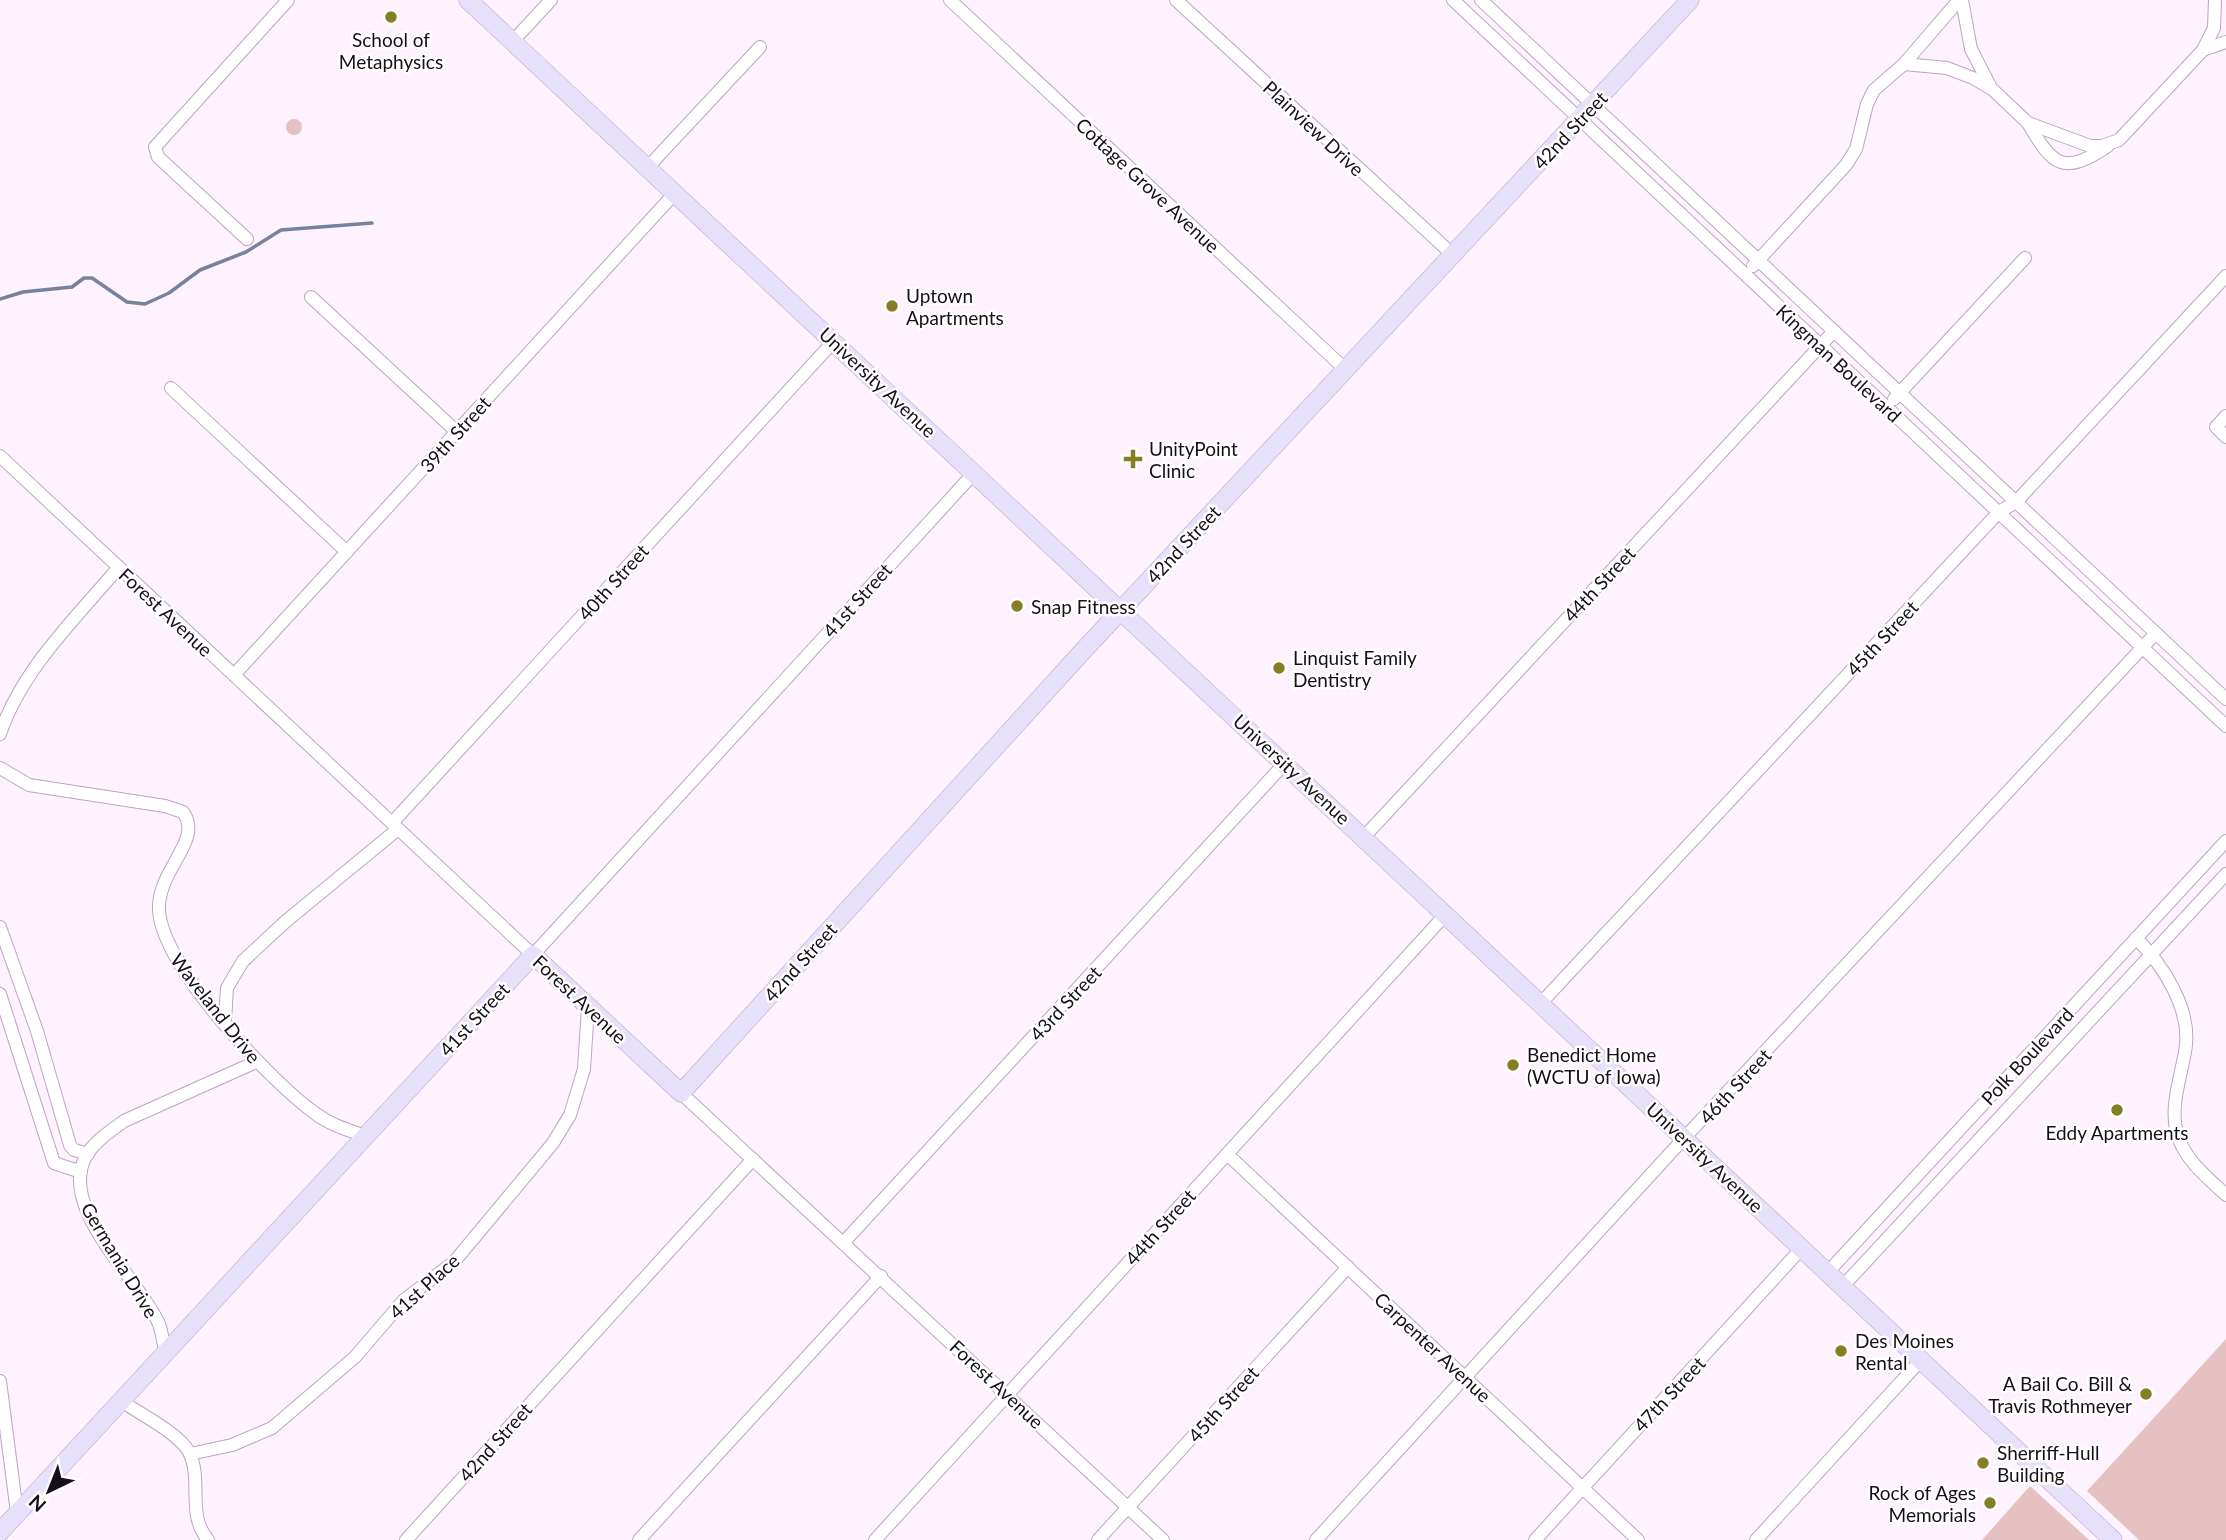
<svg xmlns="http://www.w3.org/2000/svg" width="2226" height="1540" font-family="Lato,sans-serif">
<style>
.green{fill:#e5c2c1}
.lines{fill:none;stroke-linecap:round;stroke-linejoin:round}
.stream{stroke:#77829f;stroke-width:3.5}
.street-casing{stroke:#bda5c1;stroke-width:14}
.secondary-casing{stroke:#bda5c1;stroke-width:19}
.street{stroke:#fff;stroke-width:12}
.secondary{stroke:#e6e0fb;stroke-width:18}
.poi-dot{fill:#867e24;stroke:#fff;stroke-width:2.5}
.labels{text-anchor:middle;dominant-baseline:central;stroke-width:5;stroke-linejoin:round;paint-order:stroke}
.poi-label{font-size:19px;fill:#160e18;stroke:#fff;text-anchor:start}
.street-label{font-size:19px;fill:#160e18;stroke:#fff}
</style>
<rect width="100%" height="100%" fill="#fdf2fe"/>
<g class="green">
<circle cx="294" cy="127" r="8"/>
<path d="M2226 1339V1540H2139L2087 1491Z"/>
<path d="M2030 1486 2089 1540H1982Z"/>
</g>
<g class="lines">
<path class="stream" d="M0 299 23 292 72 287 84 278H92L127 302 145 304 169 293 200 270 246 252 281 230 372 223"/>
<g class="street-casing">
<g id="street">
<path d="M950 0 1346 370"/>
<path d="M1176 0 1453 255"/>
<path d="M1453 0 2226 726"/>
<path d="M1481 0 2226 699"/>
<path d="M1962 0 1971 49 1990 86"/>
<path d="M513 41 551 0"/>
<path d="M2203 50 2214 28 2215 0"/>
<path d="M1904 64 1947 68 1973 78 1992 89 2028 123 2090 146H2102L2119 140 2203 50 2226 42"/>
<path d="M2028 123C2053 166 2063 176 2108 146"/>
<path d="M648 167 760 47"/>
<path d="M247 239 158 157 155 147 288 0"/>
<path d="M1753 266 1846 165 1856 149 1867 104 1874 90 1904 64 1959 0"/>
<path d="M311 297 457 432"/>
<path d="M171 388 347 552"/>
<path d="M1894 399 2025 258"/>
<path d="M2226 416 2216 427 2226 437"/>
<path d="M0 456 533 955 975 472"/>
<path d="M234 675 675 193"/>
<path d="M0 734C22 669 76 618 119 567"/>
<path d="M0 768 29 785 165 806 183 812C204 840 157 870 159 910 162 967 270 1081 316 1114 331 1125 348 1130 365 1136"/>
<path d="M392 823 834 341"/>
<path d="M1364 837 1834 331"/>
<path d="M0 927 37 1031 70 1145 74 1150 88 1154"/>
<path d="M2136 938C2164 966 2193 1011 2185 1052 2180 1080 2169 1109 2178 1137 2187 1162 2208 1178 2226 1195"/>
<path d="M0 994 54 1163 81 1172"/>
<path d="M1541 1003 1999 512 2016 502 2226 276"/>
<path d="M225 1021 227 988 243 961 285 922 398 829"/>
<path d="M681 1093 1163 1540"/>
<path d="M1227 1154 1638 1540"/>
<path d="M844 1242 1285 763"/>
<path d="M1828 1272 2226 841"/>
<path d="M1843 1286 2226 874"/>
<path d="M165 1350C163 1342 162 1332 159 1324 140 1280 59 1210 85 1158 93 1142 111 1131 124 1121L256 1062"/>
<path d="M0 1381 17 1513"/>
<path d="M120 1400C138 1413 179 1433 189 1452 203 1480 186 1514 208 1540"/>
<path d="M190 1454 232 1445 272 1428 355 1357 404 1300 454 1262 553 1143 570 1115 584 1069 588 1007"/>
<path d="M406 1540 753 1159"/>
<path d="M639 1540 881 1276"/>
<path d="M875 1540 1446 914"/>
<path d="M1098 1540 1348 1267"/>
<path d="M1316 1540 1675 1148 2156 633"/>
<path d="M1535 1540 1802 1248"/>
<path d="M1756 1540 1921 1360"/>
</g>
</g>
<g class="secondary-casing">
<g id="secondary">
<path d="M468 0 2113 1540"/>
<path d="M0 1532 533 955 681 1093 1082 652 1690 0"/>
</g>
</g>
<use href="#street" class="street"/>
<use href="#secondary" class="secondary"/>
</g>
<g class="poi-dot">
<circle cx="391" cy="17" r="7"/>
<circle cx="892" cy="306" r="7"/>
<path d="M1129.5 448.5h7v7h7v7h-7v7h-7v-7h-7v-7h7z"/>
<circle cx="1017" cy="606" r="7"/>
<circle cx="1279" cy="668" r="7"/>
<circle cx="1513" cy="1065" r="7"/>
<circle cx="2117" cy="1110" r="7"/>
<circle cx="1841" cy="1351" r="7"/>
<circle cx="2146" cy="1394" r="7"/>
<circle cx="1983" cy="1463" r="7"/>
<circle cx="1990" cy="1503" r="7"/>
</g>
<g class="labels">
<g class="poi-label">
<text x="391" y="39" text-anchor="middle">School of<tspan x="391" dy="22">Metaphysics</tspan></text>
<text x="906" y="295">Uptown<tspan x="906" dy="22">Apartments</tspan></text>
<text x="1149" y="448">UnityPoint<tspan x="1149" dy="22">Clinic</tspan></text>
<text x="1031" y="606">Snap Fitness</text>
<text x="1293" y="657">Linquist Family<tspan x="1293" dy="22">Dentistry</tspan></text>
<text x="1527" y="1054">Benedict Home<tspan x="1527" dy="22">(WCTU of Iowa)</tspan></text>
<text x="2117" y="1132" text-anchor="middle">Eddy Apartments</text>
<text x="1855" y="1340">Des Moines<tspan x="1855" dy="22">Rental</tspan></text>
<text x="2132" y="1383" text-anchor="end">A Bail Co. Bill &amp;<tspan x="2132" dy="22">Travis Rothmeyer</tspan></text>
<text x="1997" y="1452">Sherriff-Hull<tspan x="1997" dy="22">Building</tspan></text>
<text x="1976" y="1492" text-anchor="end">Rock of Ages<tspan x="1976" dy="22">Memorials</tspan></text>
</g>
<g class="street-label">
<text transform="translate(1314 128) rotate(43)">Plainview Drive</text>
<text transform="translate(1570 130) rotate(-47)">42nd Street</text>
<text transform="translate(1148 185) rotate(43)">Cottage Grove Avenue</text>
<text transform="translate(1839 363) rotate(43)">Kingman Boulevard</text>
<text transform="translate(878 382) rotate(43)">University Avenue</text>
<text transform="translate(455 434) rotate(-48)">39th Street</text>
<text transform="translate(1183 544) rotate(-47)">42nd Street</text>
<text transform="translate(613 582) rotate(-48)">40th Street</text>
<text transform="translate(1599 584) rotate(-47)">44th Street</text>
<text transform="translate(857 600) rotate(-48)">41st Street</text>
<text transform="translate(166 612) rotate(43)">Forest Avenue</text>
<text transform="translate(1882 638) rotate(-47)">45th Street</text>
<text transform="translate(1292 769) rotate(43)">University Avenue</text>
<text transform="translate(800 962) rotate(-48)">42nd Street</text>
<text transform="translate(580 999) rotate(43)">Forest Avenue</text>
<text transform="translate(1065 1003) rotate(-47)">43rd Street</text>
<text transform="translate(216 1008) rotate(52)">Waveland Drive</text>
<text transform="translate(474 1019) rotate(-47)">41st Street</text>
<text transform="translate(2027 1056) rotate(-47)">Polk Boulevard</text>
<text transform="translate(1735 1086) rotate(-47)">46th Street</text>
<text transform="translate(1705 1157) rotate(43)">University Avenue</text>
<text transform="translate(1160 1227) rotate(-48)">44th Street</text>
<text transform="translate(120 1260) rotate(59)">Germania Drive</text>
<text transform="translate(424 1286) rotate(-42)">41st Place</text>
<text transform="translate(1433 1347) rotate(43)">Carpenter Avenue</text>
<text transform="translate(997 1384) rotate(43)">Forest Avenue</text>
<text transform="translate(1669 1394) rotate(-47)">47th Street</text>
<text transform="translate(1223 1404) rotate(-48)">45th Street</text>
<text transform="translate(495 1442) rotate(-48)">42nd Street</text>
</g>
</g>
<g transform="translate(49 1491) rotate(223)" stroke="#ffffff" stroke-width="5" paint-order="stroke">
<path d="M0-5L12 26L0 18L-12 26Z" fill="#160e18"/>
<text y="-10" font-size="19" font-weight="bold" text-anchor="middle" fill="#160e18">N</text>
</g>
</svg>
